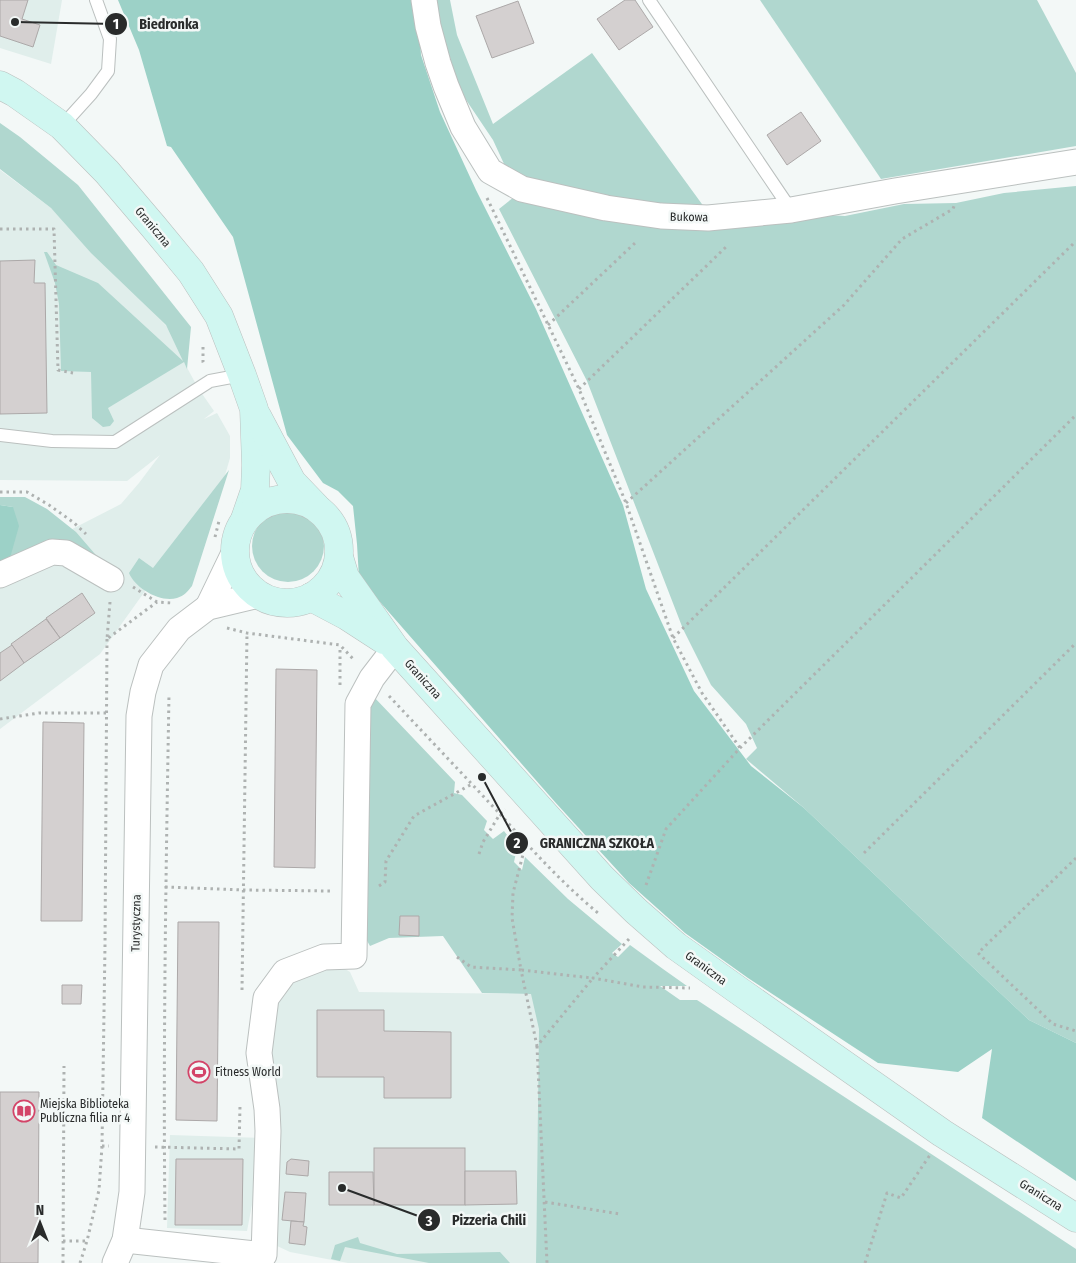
<svg xmlns="http://www.w3.org/2000/svg" width="1076" height="1263" font-family="'Fira Sans Condensed',sans-serif">
<style>
.built{fill:#e0eeeb}
.green{fill:#b0d7cf}
.forest{fill:#9cd1c7}
.building{fill:#d4d0d0;stroke:#aca8a8}
.lines{fill:none;stroke-linecap:round;stroke-linejoin:round}
.lane-casing{stroke:#bbc0bf;stroke-width:14}
.street-casing{stroke:#bbc0bf;stroke-width:27}
.secondary-casing{stroke:#bbc0bf;stroke-width:29}
.path{stroke:#aeb2b1;stroke-width:3;stroke-dasharray:2.5 4;stroke-linecap:butt}
.lane{stroke:#fff;stroke-width:12}
.street{stroke:#fff;stroke-width:25}
.secondary{stroke:#d0f7f1;stroke-width:28}
.labels{text-anchor:middle;dominant-baseline:central;stroke-width:5;stroke-linejoin:round;paint-order:stroke}
.street-label{font-size:12px;fill:#292b2b;stroke:#f3f8f7}
.poi-label{font-size:12px;fill:#292b2b;stroke:#f3f8f7;text-anchor:start}
.leader{fill:none;stroke:#292b2b;stroke-width:2}
.callout-dot{fill:#292b2b;stroke:#f3f8f7;stroke-width:2}
.mark-label{font-size:15px;text-anchor:middle;font-weight:bold;fill:#fff}
.callout-label{font-size:14px;text-anchor:middle;font-weight:bold;fill:#292b2b;stroke:#f3f8f7;stroke-width:5;stroke-linejoin:round;paint-order:stroke}
</style>
<rect width="100%" height="100%" fill="#f3f8f7"/>
<g class="built">
<path d="M0 0H62L51 64 0 48Z"/>
<path d="M0 170 51 208 177 337 184 362 198 388 214 411 204 419 217 413 230 436V458L223 482 100 654 0 729V566L121 504 139 483 160 455 127 481 0 480Z"/>
<path d="M337 964 350 972 359 992 540 994 536 1263H348L290 1252 275 1245 281 1144 266 1061 270 1012 285 981Z"/>
<path d="M170 1135 262 1138 263 1147 247 1231 167 1228Z"/>
</g>
<g class="green">
<path d="M432 0H450L457 35 493 124 592 53 707 211 679 210 536 182 505 166 493 140 454 82Z"/>
<path d="M760 0H1037L1076 73V146L881 179Z"/>
<path d="M0 123 20 137 78 185 191 327 187 369 184 362 108 408 114 421 110 426 103 427 92 418 91 372 61 371 59 304 55 283 44 252H47L56 265 98 283 183 361 166 325 91 253 51 208 0 169Z"/>
<path d="M1076 186V1043L1029 1020 804 808 746 759 757 748 746 724 711 685 683 629 587 381 499 209 514 197 845 216 904 204 956 203 1004 193Z"/>
<path d="M229 470 192 586C188 591 184 596 177 598 160 603 135 588 129 573L139 558 153 568Z"/>
<path d="M0 497H25L47 509 76 532 101 561 10 558 13 507 0 505Z"/>
<circle cx="288" cy="546" r="36"/>
<path d="M373 696 455 782 454 793 462 795 487 821 484 830 493 839 504 831 517 848 514 862 522 870 525 857 568 899 622 944 612 953 618 957 630 945 663 969 687 986H660L680 1000H697L1076 1249V1263H536L539 1029 531 994 482 993 443 936 389 938 370 946 361 930 364 720Z"/>
<path d="M358 1237 360 1243 397 1254 500 1252 510 1263H429L345 1247 340 1261 331 1259 335 1245Z"/>
</g>
<g class="forest">
<path d="M118 0H417L421 55 440 112 476 190 536 309 623 505 646 589 694 691 751 766 804 808 1029 1020 1076 1043V1181L982 1118 992 1049 958 1072 878 1063 748 978 685 933 629 883 555 802 359 578 357 544 353 506 338 491 323 483 287 435 233 237 171 147 167 146 139 50Z"/>
<path d="M0 505 13 507 19 526 10 558 0 562Z"/>
</g>
<g class="building">
<path d="M0 0H28L22 19 40 25 33 47 0 36Z"/>
<path d="M625 0H635L653 27 619 50 597 19Z"/>
<path d="M518 1 534 43 492 58 476 16Z"/>
<path d="M801 112 821 141 787 165 767 135Z"/>
<path d="M35 260 34 283H45L47 413 0 414V261Z"/>
<path d="M82 593 95 613 60 638 46 618Z"/>
<path d="M46 619 60 638 24 663 11 644Z"/>
<path d="M12 645 24 663 0 681V653Z"/>
<path d="M276 669 317 670 315 868 274 867Z"/>
<path d="M43 722 84 723 82 921H41Z"/>
<path d="M400 916H419V936L399 935Z"/>
<path d="M178 922H219L217 1121 176 1120Z"/>
<path d="M62 985H82L81 1004H62Z"/>
<path d="M317 1010H384V1031L451 1032V1098H384V1077H317Z"/>
<path d="M0 1092H39L38 1263H0Z"/>
<rect x="374" y="1148" width="91" height="57"/>
<path d="M176 1159H243L242 1225H175Z"/>
<path d="M291 1159 309 1161 308 1176 286 1174 287 1162Z"/>
<path d="M465 1171H516L517 1204 465 1205Z"/>
<path d="M329 1172H373L374 1205H329Z"/>
<path d="M285 1192 306 1193 304 1222 282 1220Z"/>
<path d="M291 1221 304 1222 303 1226 307 1227 305 1245 289 1243Z"/>
</g>
<g class="lines">
<g class="lane-casing">
<g id="lane">
<path d="M649 0 791 210"/>
<path d="M62 126 91 94 108 71 110 39 96 0"/>
<path d="M0 435 52 441 115 442 210 381 242 375"/>
</g>
</g>
<g class="street-casing">
<g id="street">
<path d="M424 0 428 26 438 63 446 86 463 127 490 171 522 189 606 208 661 216 708 218 791 210 895 191 1076 162"/>
<path d="M0 575 52 552 66 553 111 579"/>
<path d="M208 607 235 551"/>
<path d="M125 1240 264 1255 268 1131 267 1109 259 1053 266 998 285 972 324 957 354 956 358 704 372 678 395 648"/>
<path d="M115 1263 125 1240 132 1192 139 716 143 692 151 665 179 629 208 607 259 595"/>
</g>
</g>
<g class="secondary-casing">
<g id="secondary">
<path d="M0 85 15 93 62 126 107 172 153 226 191 272 219 316 242 375 254 409 256 465 255 490 245 519"/>
<path d="M257 416 292 482 316 507"/>
<circle cx="287" cy="551" r="52"/>
<path d="M339 557 345 577 395 648 602 878 636 911 676 946 742 993 942 1133 1076 1218"/>
<path d="M311 597 347 616 384 640"/>
</g>
</g>
<g class="path">
<path d="M487 198 579 389 626 503 673 638 702 693 740 748"/>
<path d="M0 229H54L58 370 73 373"/>
<path d="M548 325 635 243"/>
<path d="M203 347V362L205 366"/>
<path d="M579 389 727 246"/>
<path d="M0 492H27L49 505 73 522 86 534"/>
<path d="M626 503 844 305 902 239 953 209 954 206"/>
<path d="M215 537 219 521"/>
<path d="M133 587 157 602 172 603"/>
<path d="M110 602 107 639 157 602"/>
<path d="M227 628 247 633 340 645 355 661"/>
<path d="M673 638 1076 241"/>
<path d="M107 639 105 945 102 1146H109"/>
<path d="M340 685V646"/>
<path d="M389 696 500 814 505 809"/>
<path d="M0 719 39 713H106"/>
<path d="M526 843 513 893 512 918 521 970 592 978"/>
<path d="M864 853 1076 643"/>
<path d="M479 854 483 842 500 814C531 849 562 883 598 913"/>
<path d="M1076 858 978 953 1053 1024 1076 1031"/>
<path d="M646 885 666 829 740 748 1076 415"/>
<path d="M379 886 385 882 386 861 414 816 472 784"/>
<path d="M165 887 243 890 332 891"/>
<path d="M629 939 593 978 643 987 690 988"/>
<path d="M457 957 471 967 521 970 537 1046 593 978"/>
<path d="M242 990 247 633"/>
<path d="M537 1046 547 1263"/>
<path d="M155 1147 239 1149 240 1106"/>
<path d="M545 1202 620 1214"/>
<path d="M165 1220C163 1045 166 869 169 694"/>
<path d="M63 1241H87"/>
<path d="M63 1263 64 1066"/>
<path d="M80 1263 87 1241 99 1190 102 1146"/>
<path d="M865 1263 887 1193 901 1198 930 1155"/>
</g>
<use href="#lane" class="lane"/>
<use href="#street" class="street"/>
<use href="#secondary" class="secondary"/>
</g>
<defs>
<g id="stadium-ring" transform="scale(1.125)"><circle r="9.5" fill="#f3f8f7" stroke="#d34468" stroke-width="1.5"/><path d="M0-5a6.5 5 0 1 0 0 10a6.5 5 0 1 0 0-10ZM-3.5-1.8h7v3.6h-7Z" fill="#d34468"/></g>
<g id="library-ring" transform="scale(1.125)"><circle r="9.5" fill="#f3f8f7" stroke="#d34468" stroke-width="1.5"/><path d="M-6-4Q-3-5.5-.7-3.5V5Q-3 3-6 4ZM6-4Q3-5.5 .7-3.5V5Q3 3 6 4Z" fill="#d34468"/></g>
</defs>
<g fill-rule="evenodd">
<use href="#stadium-ring" x="199" y="1072"/>
<use href="#library-ring" x="24" y="1111"/>
</g>
<g class="labels">
<g class="street-label">
<text transform="translate(689 217) rotate(1)">Bukowa</text>
<text transform="translate(153 227) rotate(50)">Graniczna</text>
<text transform="translate(423 679) rotate(48)">Graniczna</text>
<text transform="translate(136 923) rotate(-89)">Turystyczna</text>
<text transform="translate(706 968) rotate(36)">Graniczna</text>
<text transform="translate(1041 1195) rotate(32)">Graniczna</text>
</g>
<g class="poi-label">
<text x="215" y="1072">Fitness World</text>
<text x="40" y="1104">Miejska Biblioteka<tspan x="40" dy="14">Publiczna filia nr 4</tspan></text>
</g>
</g>
<path class="leader" d="M15 22L116 24M482 777L517 843M342 1188L429 1220"/>
<g class="callout-dot">
<circle cx="15" cy="22" r="5"/>
<circle cx="482" cy="777" r="5"/>
<circle cx="342" cy="1188" r="5"/>
<circle cx="116" cy="24" r="12"/>
<circle cx="517" cy="843" r="12"/>
<circle cx="429" cy="1220" r="12"/>
</g>
<g class="mark-label">
<text x="116" y="29">1</text>
<text x="517" y="848">2</text>
<text x="429" y="1226">3</text>
</g>
<g class="callout-label">
<text x="169" y="29">Biedronka</text>
<text x="597" y="848">GRANICZNA SZKOŁA</text>
<text x="489" y="1225">Pizzeria Chili</text>
</g>
<g transform="translate(40 1223)" stroke="#f3f8f7" stroke-width="4" paint-order="stroke">
<path d="M0-4L9 19L0 12L-9 19Z" fill="#292b2b"/>
<text y="-8" font-size="14" font-weight="bold" text-anchor="middle" fill="#292b2b">N</text>
</g>
</svg>
